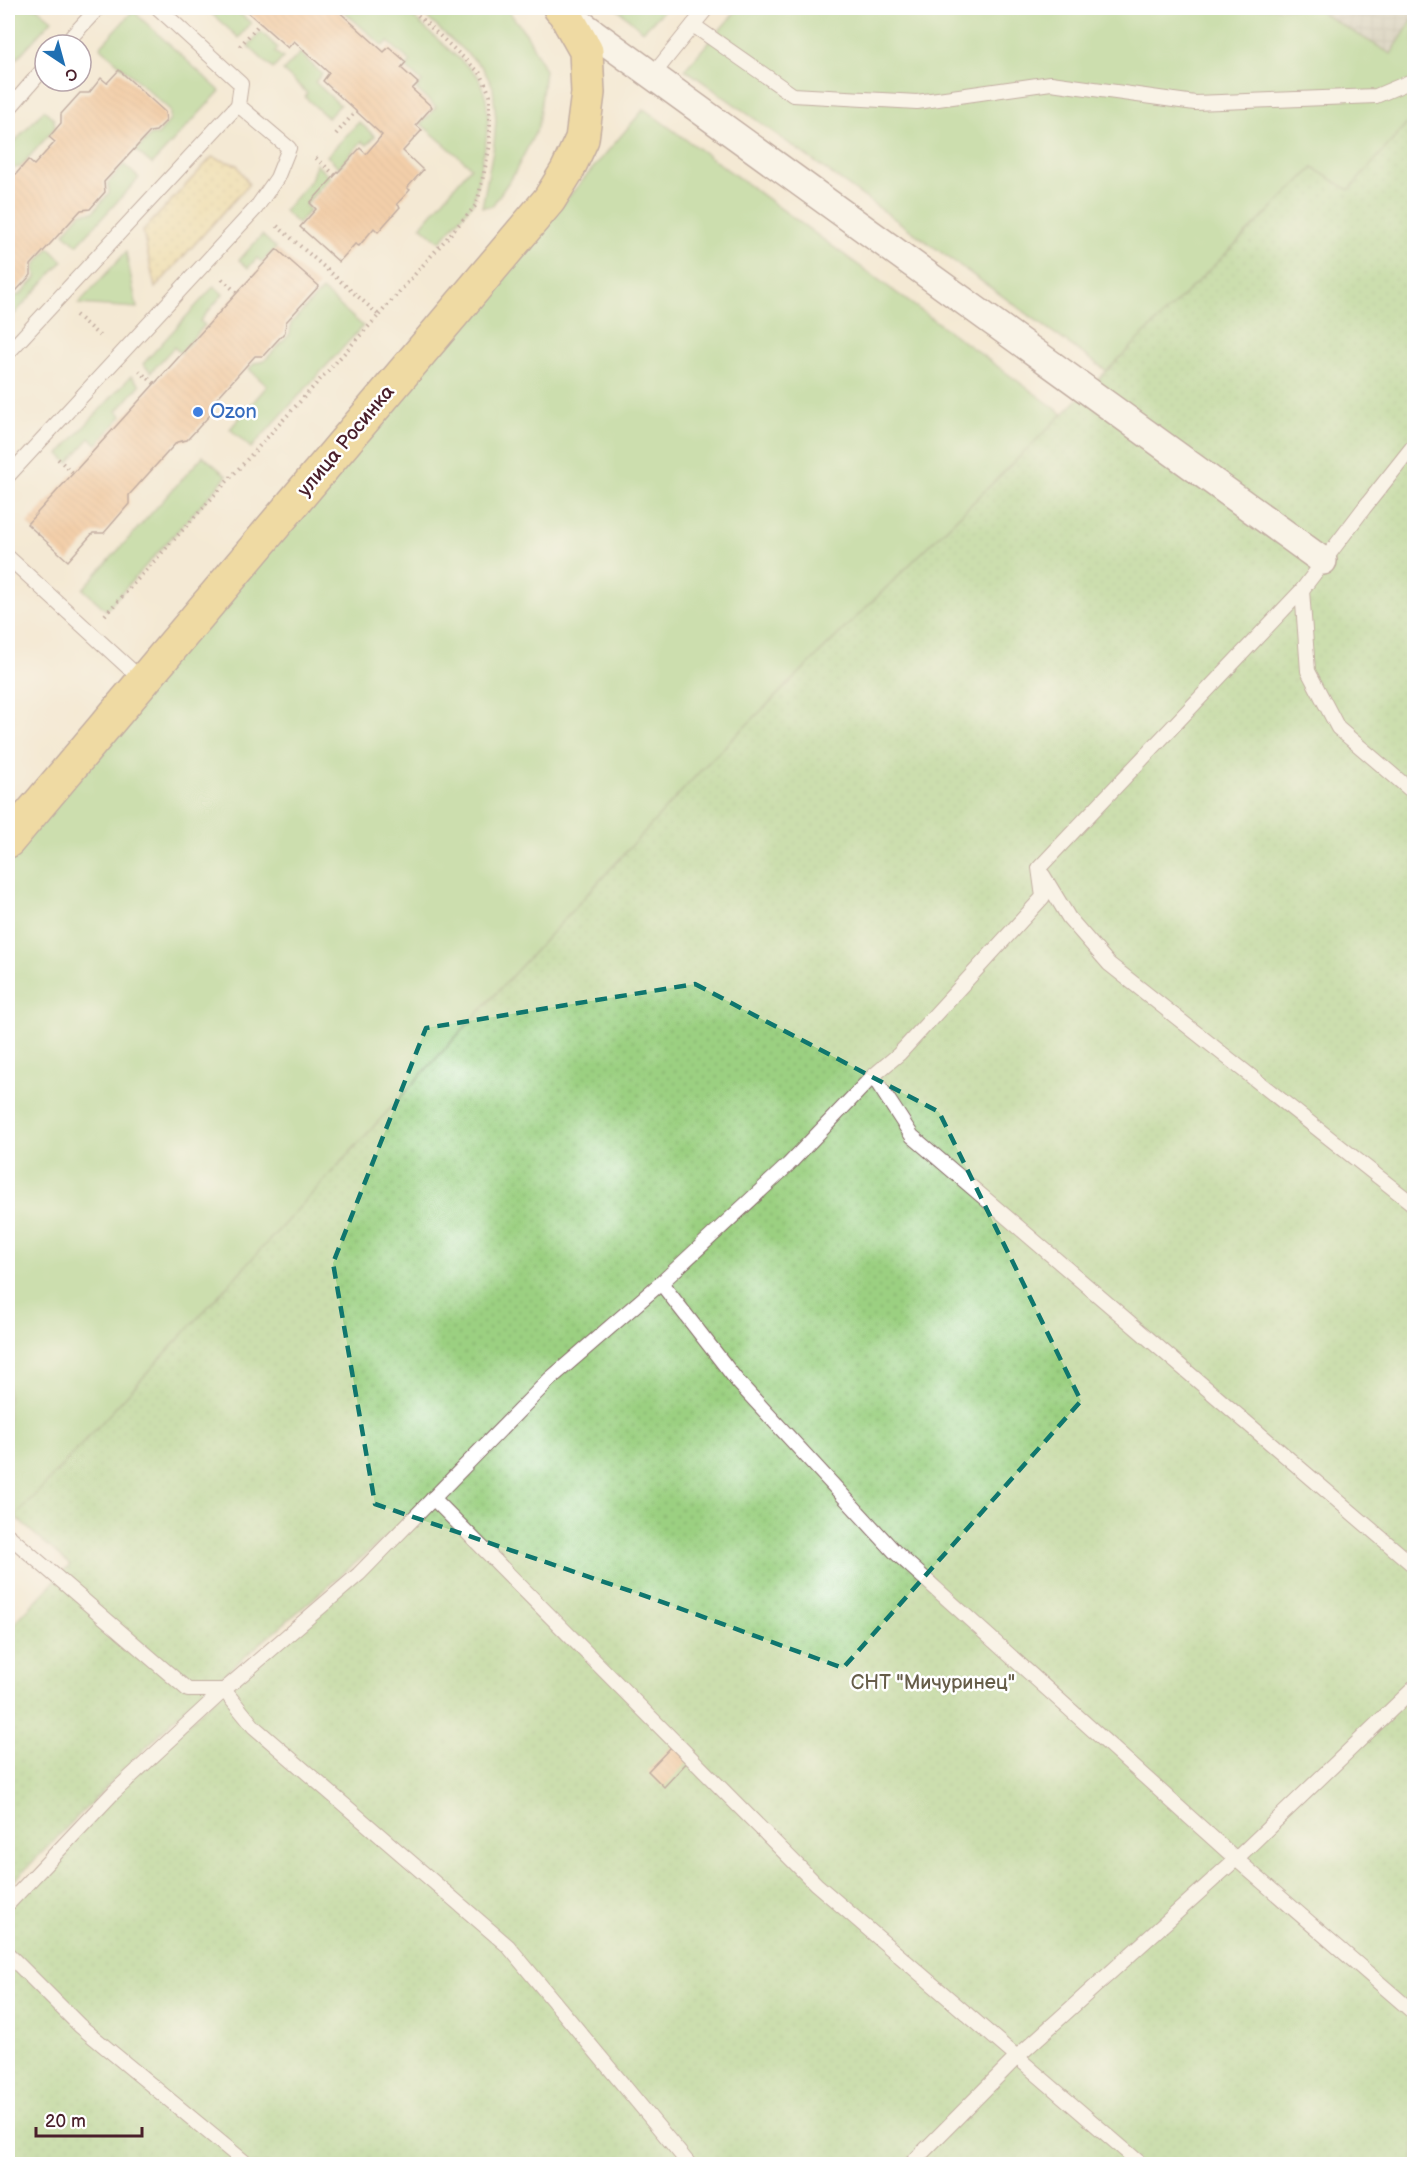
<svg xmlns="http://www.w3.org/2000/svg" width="1422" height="2172" font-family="'Balsamiq Sans',sans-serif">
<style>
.industrial{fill:url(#industrial-grid)}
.grass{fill:#9bd081;stroke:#727856;stroke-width:1.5}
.sand{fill:url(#sand-dots);stroke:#9c7c64;stroke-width:1.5}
.garden{fill:url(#garden-dots);stroke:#727856;stroke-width:1.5}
.building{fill:url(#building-back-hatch)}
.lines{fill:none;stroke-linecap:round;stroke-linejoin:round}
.lane-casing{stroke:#866666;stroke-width:16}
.street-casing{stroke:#866666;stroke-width:30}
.primary-casing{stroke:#866666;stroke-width:36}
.path{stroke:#866666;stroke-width:4;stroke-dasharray:1.5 4.5;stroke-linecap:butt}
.lane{stroke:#fff;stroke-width:14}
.street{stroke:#fff;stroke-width:27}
.primary{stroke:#e9c769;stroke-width:33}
.marked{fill:none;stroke:#0f766e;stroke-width:4.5;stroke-dasharray:12 8;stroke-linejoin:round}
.shop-dot{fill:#3f7fe0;stroke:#fff;stroke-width:2}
.labels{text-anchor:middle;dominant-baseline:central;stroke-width:5;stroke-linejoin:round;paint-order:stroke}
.shop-label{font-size:20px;fill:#366cbe;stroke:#fff;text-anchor:start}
.street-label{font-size:20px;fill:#4a1f2b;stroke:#fff}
.park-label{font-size:20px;fill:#665d49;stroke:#fff}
</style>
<defs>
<pattern id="industrial-grid" width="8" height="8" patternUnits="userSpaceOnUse" patternTransform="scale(1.5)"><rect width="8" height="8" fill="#c5c5b8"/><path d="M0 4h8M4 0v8" fill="none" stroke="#aba99e"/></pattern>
<pattern id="sand-dots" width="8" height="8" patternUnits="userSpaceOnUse" patternTransform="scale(1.5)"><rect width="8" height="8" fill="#eeda9e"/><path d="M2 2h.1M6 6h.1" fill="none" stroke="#cebb88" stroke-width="1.8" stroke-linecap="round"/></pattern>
<pattern id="garden-dots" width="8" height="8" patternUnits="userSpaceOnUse" patternTransform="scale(1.5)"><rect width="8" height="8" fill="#9bd081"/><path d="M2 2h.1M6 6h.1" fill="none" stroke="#87b270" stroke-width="1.8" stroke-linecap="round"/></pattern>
<pattern id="building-back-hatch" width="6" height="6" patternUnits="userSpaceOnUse" patternTransform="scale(1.5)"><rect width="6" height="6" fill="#f1ae76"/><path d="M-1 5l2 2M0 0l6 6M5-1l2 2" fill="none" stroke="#d09566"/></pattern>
</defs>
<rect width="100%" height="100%" fill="#fff"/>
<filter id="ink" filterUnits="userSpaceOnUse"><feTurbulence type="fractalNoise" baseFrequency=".0167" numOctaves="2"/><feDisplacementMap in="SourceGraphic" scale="12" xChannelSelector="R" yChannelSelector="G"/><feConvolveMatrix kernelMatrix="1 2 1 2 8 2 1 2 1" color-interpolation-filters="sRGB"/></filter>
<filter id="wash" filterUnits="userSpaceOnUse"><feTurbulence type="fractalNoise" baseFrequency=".008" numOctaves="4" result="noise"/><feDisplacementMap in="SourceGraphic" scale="24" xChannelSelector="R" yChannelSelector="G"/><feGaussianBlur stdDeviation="1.35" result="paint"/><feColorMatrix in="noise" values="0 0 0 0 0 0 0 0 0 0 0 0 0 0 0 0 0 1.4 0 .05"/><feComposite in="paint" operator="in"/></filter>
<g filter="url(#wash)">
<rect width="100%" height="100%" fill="#f4e9d4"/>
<path class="industrial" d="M1313 8H1414V17L1391 54Z"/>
<g class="grass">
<path d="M17 8H37L52 20 8 68V29L11 25 10 15Z"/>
<path d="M205 8H233L251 23 239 38Z"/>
<path d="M340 8H403L478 76 486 98 488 119 486 142 473 203 440 242 421 226 471 167 421 124 436 107 416 89 422 82 406 67 411 62 388 42 383 46Z"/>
<path d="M416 8H506L527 35 545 70 538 127 514 174 492 206 482 207 494 145 496 120 493 87 482 67Z"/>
<path d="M616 8H666L643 31Z"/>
<path d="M739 8H1313L1391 54 1414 17V116L1349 191 1313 168 1107 371 685 69Z"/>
<path d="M133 11 220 91 152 164 136 151 151 135H158L170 120V110L100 47Z"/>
<path d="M261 32 278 48 275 52 283 58 273 69 248 46Z"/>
<path d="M300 53 322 74 315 82 340 105 328 118 305 97 307 93 283 71Z"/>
<path d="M644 109 1063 414 705 766 15 1517 8 1510V848Z"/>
<path d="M44 110 54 119 55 128 20 167 8 169V149Z"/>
<path d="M359 122 375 136 367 145 362 141 339 167 327 156Z"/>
<path d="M316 164 330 177 305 205 310 210 298 224 284 211 311 180Z"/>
<path d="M124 165 139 178 77 245 64 233 81 213 93 212 109 193 108 183Z"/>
<path d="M262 235 276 248 262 262 257 258 248 268 239 260Z"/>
<path d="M49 248 63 261 8 321V297L20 295 36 278 35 265Z"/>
<path d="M126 252 137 308 78 304Z"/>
<path d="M214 286 223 294 200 321 205 325 180 353 174 347 151 372 143 364Z"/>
<path d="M322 290 363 326 251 448 230 429 267 386 249 369 255 363 264 361 290 334 291 323Z"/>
<path d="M131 376 140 385 117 411 122 416 97 444 90 438 68 463 59 454Z"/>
<path d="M203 456 227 476 106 610 83 589Z"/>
</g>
<path class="sand" d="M212 157 237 165 249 184 155 288 143 231Z"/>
<path class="garden" d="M1414 116V2164H8V1904L114 1792 426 1503 190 1703 8 1887V1630L70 1565 15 1517 705 766 1313 168 1349 190Z"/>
<g id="blocks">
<g class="building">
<path d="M243 8H335L384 52 389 47 406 62 401 68 418 83 412 89 432 107 416 125 422 130 403 151 423 170 407 188 410 190 397 204 400 207 378 232 374 228 359 246 355 244 339 262 300 227 316 209 310 203 360 148 366 154 382 135 323 81 329 73 294 41 288 48Z"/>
<path d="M119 70 165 112 166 121 156 131 150 132 104 182 105 192 90 209 81 210 31 265V275L16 291 8 292V175L16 174 28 160 34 165 55 142 49 137 61 123V114L80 93H89L101 78 107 83Z"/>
<path d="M277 249 319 286 286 322 285 332 263 356H255L210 406V415L187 440 177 442 129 495V504L104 533H93L68 561 27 524Z"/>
<path d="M674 1744 690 1759 664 1787 648 1771Z"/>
</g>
</g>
</g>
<g filter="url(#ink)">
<use href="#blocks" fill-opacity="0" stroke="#866666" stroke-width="1.5"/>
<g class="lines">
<g class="lane-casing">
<g id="lane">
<path d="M693 25 707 8"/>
<path d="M64 45 98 8"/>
<path d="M652 76 693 25 793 95 917 102 1051 83 1195 103 1376 96 1414 80"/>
<path d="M8 110 45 67"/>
<path d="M8 353 238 105"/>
<path d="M8 476 256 208 277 178 289 148 238 105 241 84 158 8"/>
<path d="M8 557 143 681"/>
<path d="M1302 590 1308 671 1338 728 1414 793"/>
<path d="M1043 875 1069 918 1109 964 1414 1205"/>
<path d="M873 1076 912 1136 1414 1566"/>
<path d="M661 1283 738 1382 894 1551 1236 1859 1414 2013"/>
<path d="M433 1498 816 1884 1141 2164"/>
<path d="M8 1535 188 1690H224L254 1727 508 1946 689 2164"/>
<path d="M8 1904 114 1792 224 1690 359 1574 550 1379 661 1283 788 1165 873 1076 899 1054 1043 897 1039 868 1302 590 1364 508 1414 445"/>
<path d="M8 1954 80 2026 247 2164"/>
<path d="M911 2164 1017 2057 1236 1859 1414 1688"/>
</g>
</g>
<g class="street-casing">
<path id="street" d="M566 13 1323 561"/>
</g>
<g class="primary-casing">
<path id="primary" d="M8 841 549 200 567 171 582 139 588 93 586 51 564 12 560 8"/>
</g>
<g class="path">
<path d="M240 46 260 23"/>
<path d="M336 134 356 111"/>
<path d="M316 158 335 175"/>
<path d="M222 279 237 293"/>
<path d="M76 315 102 338"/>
<path d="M379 315 477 204 490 145V95L481 74 410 8"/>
<path d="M139 371 155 384"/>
<path d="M58 459 73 473"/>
<path d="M105 615 379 315 275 224"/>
</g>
<use href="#lane" class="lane"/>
<use href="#street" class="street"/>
<use href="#primary" class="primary"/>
</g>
</g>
<path d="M0 0H1422V2172H0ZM695 984 939 1112 1081 1401 843 1668 654 1599 375 1504 333 1263 426 1028Z" fill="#f4e9d4" fill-opacity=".55" fill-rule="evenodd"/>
<path class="marked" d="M695 984 939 1112 1081 1401 843 1668 654 1599 375 1504 333 1263 426 1028Z"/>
<circle class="shop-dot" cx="198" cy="412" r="6"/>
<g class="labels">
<g class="shop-label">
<text x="210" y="412">Ozon</text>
</g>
<g class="street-label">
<text transform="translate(346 441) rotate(-50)">улица Росинка</text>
</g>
<g class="park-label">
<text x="933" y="1683">СНТ "Мичуринец"</text>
</g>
</g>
<rect width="1422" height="2172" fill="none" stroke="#fff" stroke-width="30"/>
<g transform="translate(63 63) rotate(144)"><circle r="28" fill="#ffffff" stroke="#b7a5aa" stroke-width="1.5"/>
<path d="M0-4.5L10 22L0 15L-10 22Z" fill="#1f6fb2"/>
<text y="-9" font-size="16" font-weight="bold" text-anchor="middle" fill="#4a1f2b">С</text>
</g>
<path d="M36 2127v9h106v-9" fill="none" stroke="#4a1f2b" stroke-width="3"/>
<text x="45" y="2127" font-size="18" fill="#4a1f2b" stroke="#ffffff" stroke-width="4.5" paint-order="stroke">20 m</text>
</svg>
